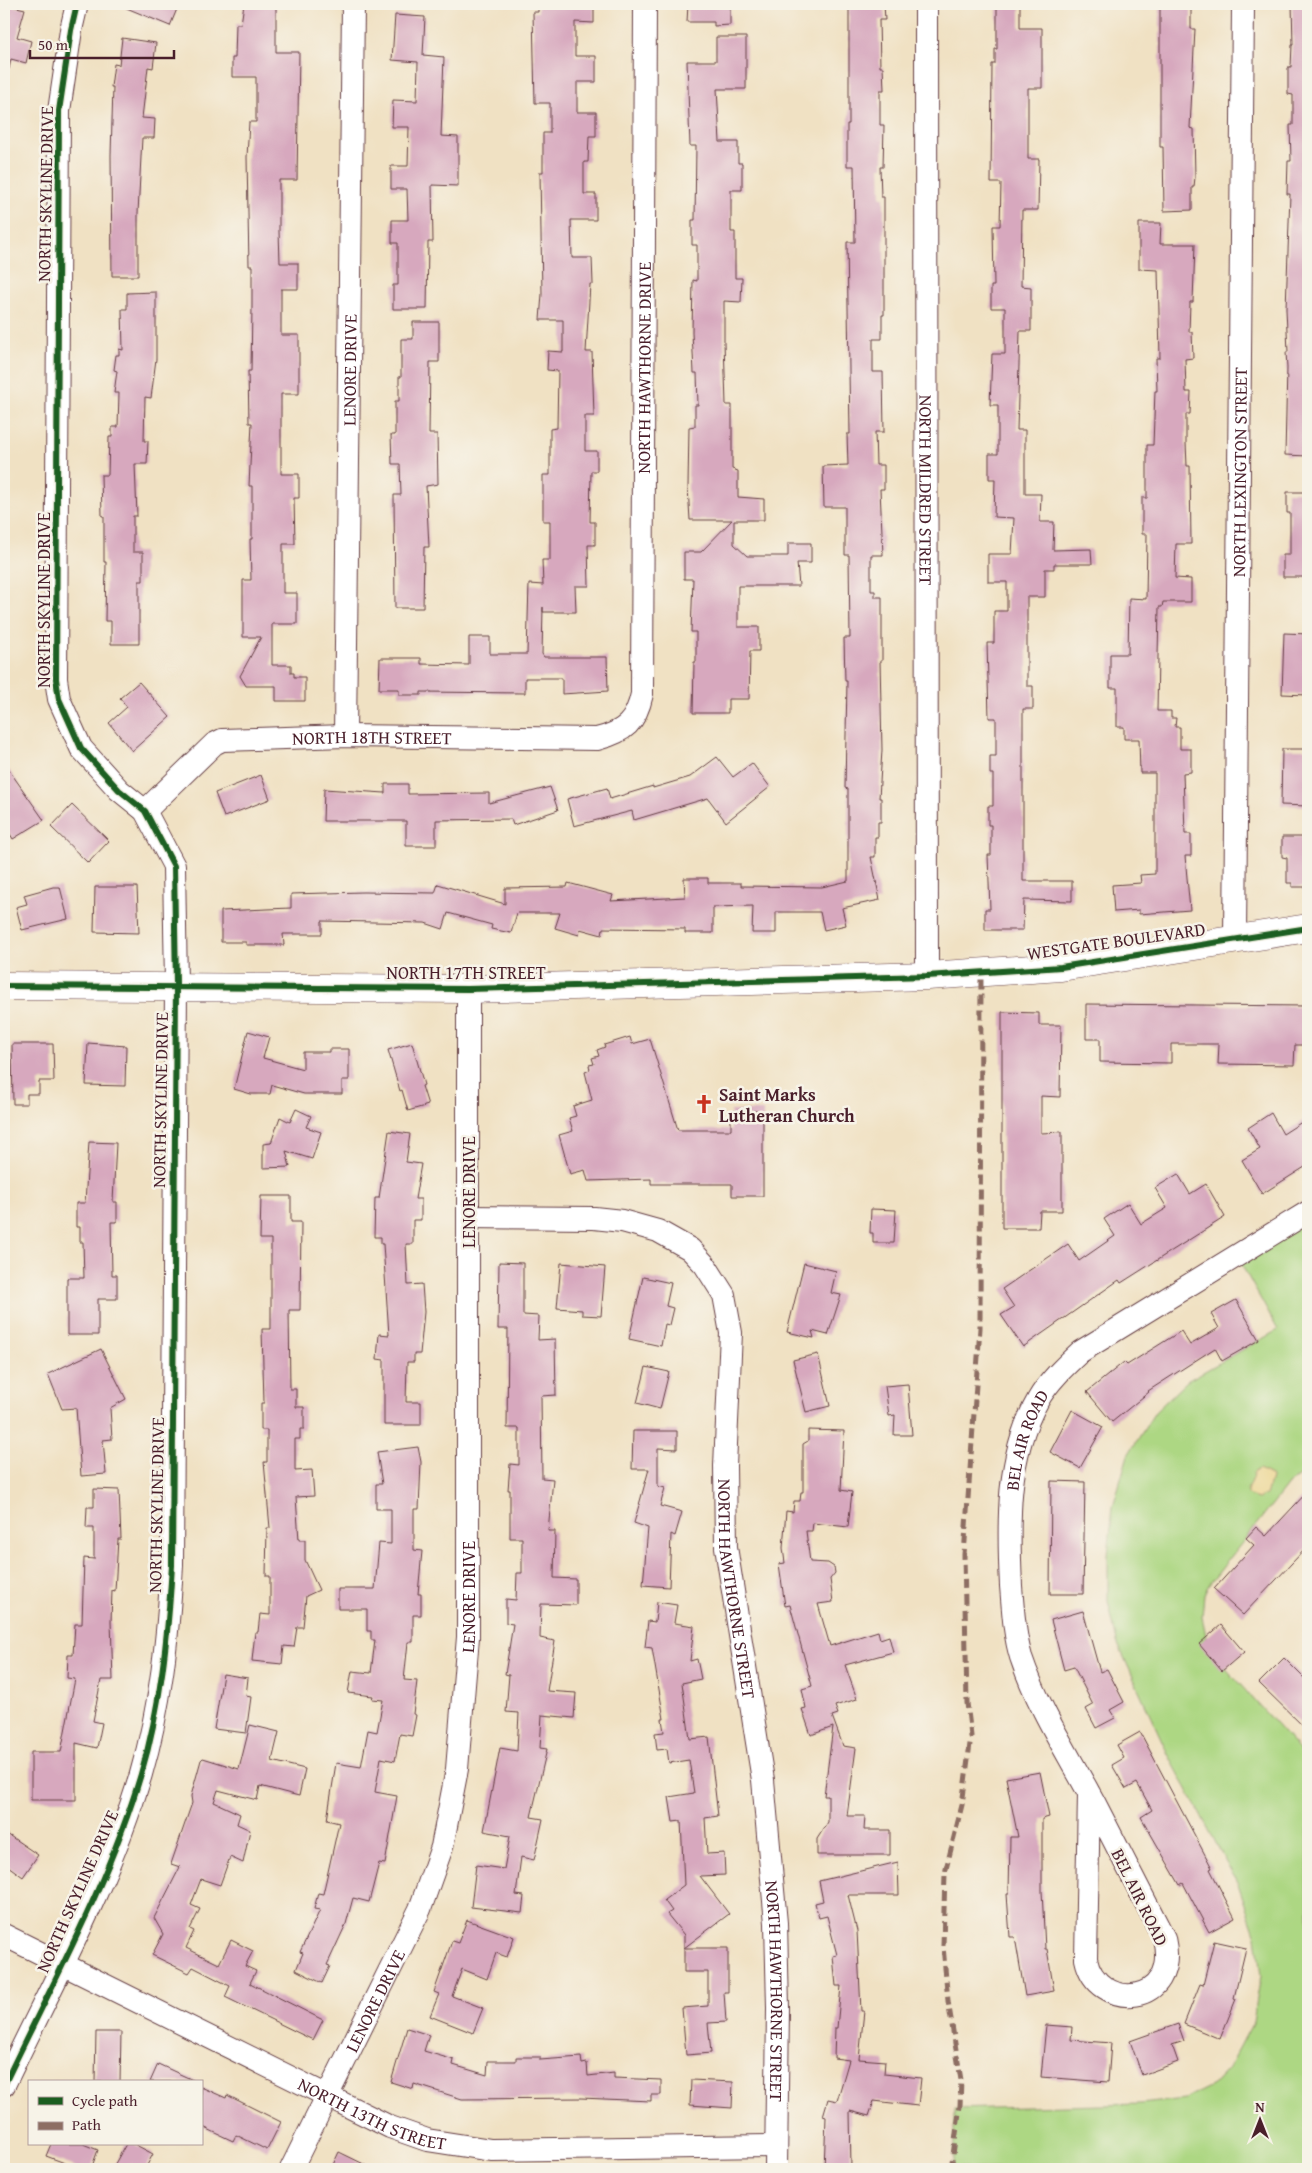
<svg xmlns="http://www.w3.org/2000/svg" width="1312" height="2173" font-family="'Gentium Book Plus',serif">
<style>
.green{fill:#add783;stroke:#7c7b57}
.sand{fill:#eeda9e;stroke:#9c7c64}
.building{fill:#d7a8be}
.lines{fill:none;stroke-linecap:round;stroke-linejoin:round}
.street-casing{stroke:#633c42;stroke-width:24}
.secondary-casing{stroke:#633c42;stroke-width:29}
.street{stroke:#fff;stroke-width:22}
.secondary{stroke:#fff;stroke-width:28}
.quiet{stroke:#8d6e63;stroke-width:5;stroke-dasharray:10 5;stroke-linecap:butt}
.cycleway-casing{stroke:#f7f3e8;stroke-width:9}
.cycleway{stroke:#1b5e20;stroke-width:6}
.labels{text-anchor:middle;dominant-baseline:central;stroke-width:5;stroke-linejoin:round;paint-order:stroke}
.street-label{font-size:18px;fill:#4a1f2b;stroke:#f7f3e8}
.poi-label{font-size:18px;font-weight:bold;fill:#4a1f2b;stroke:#f7f3e8;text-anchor:start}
</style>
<rect width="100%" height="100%" fill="#f7f3e8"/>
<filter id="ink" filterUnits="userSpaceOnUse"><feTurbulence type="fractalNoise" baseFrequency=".02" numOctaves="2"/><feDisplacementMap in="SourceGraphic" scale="10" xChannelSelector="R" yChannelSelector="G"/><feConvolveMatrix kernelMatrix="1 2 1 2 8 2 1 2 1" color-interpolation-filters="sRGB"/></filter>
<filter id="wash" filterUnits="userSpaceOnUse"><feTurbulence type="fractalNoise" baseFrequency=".0096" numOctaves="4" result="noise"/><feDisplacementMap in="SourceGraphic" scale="20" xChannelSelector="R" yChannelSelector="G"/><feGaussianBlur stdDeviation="1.12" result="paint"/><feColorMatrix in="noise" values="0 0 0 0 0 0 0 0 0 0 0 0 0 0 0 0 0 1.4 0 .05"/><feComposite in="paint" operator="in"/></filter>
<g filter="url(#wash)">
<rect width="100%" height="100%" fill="#f0e1c3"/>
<path class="green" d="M1308 1212V1470L1289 1483 1208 1586 1204 1595 1202 1617 1207 1640 1212 1653 1308 1760V2165L1306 2169H954V2109L1141 2104 1185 2099 1213 2085 1228 2069 1253 2022 1261 1975 1256 1936 1238 1884 1168 1754 1117 1642 1108 1601V1555L1113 1506 1128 1455 1155 1412 1187 1381 1278 1330 1236 1255Z"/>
<path class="sand" d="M1259 1469 1269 1474 1271 1478 1266 1495 1258 1499 1247 1495C1246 1486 1253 1481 1253 1473Z"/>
<g id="blocks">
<g class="building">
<path d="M4 4 25 9 17 37 31 41 26 63 11 59 9 69 4 68Z"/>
<path d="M117 4H179L170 26Z"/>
<path d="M244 4H276V52H299L297 180H279V231L280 263H298V289H281V335H299V394H281V474H299V498H294L295 544H283V593H297V624H272V665H291V673H294V677H305V701H276V686H246L240 676 261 637H243V580H251L250 539H252V486H249L252 423H249L248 371H251L252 307V266H249L247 157 249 122H256V77H232V58H235L236 24H241Z"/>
<path d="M538 4H594V23L575 22V56H596V82H577V112H596V136H589L588 162H584V194H596V220H571L572 258H592L593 284H590L586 352H592L594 416H585V451H597V471H591L590 522H595V545H588L589 586H575L576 612H543V607L542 654 544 657H607L608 691 562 694V678H525V693L421 692V695H399V689H379L380 658H421V664L469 665V637H490V654H527L529 584 543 585 542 560H550V521H543V475H550V429L557 428 558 371 547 370 548 351 563 352V320H540L542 294 540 172H543V133H550V103H535L533 12H538Z"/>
<path d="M688 4H730V25L714 26V22H687Z"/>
<path d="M849 4H884L885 20H879L880 67H883L884 90H880V125H884L883 167H880L881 197H884V315H882V339H873V372H883L884 432H875L876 465H884V489H880L883 555H871V591H875V597H882V661H880L882 750 879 798H881V822H878V837H875V857H871L880 900 842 908 846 925 824 930 820 912H776V933H752L753 906 713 907V933H685V929L603 928 602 935 580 929 579 935 555 928 560 913H517L511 933 491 929 492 925 448 913 443 929 425 923 322 921V934H283L284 945H246V942H221V911L291 908V894L363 892 435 893 438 884 505 904V888L567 887 568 883 613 895 611 901 685 897 684 878H708V883H741V886L822 887 848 881V789L845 788 847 681H845L844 638H850L849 555H845V507H824L823 466 848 465 847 434H850L847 242H855L854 166H847V124H849Z"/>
<path d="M997 4H1020V28H1042V88H1028V159H1039L1038 210H1022L1021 286 1031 287V331H1020L1017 430H1025V494H1041L1040 522H1054L1053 550 1091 549 1092 564H1054V569H1045V597H1027V686H1033V709H1023V881H1072V901L1024 900 1023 930H985V909H990L988 855H991V825H988V806H993V774H990V756H996V718H989L987 643H994V611H1007V582H988V554H1012L1014 518 994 517 995 479H989V454H998V405H990L992 354H1005V308H991V286H994L993 226H1000L1001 183H991L992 64H995V49H997Z"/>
<path d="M1292 4H1308V456L1285 455 1287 368 1286 352H1288L1286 309 1290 194H1287L1288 161H1291L1290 125H1293V95L1288 94V67H1291L1292 45H1293Z"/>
<path d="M1160 6 1191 7V29H1195L1190 128 1194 129 1195 177 1194 187H1192V210L1164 211 1163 147H1160Z"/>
<path d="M395 15 425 17 423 55 444 57 441 136 458 137V186L432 185 433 242H428L427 309H393V285H398V243H392V220H408L407 189H391V166H408L409 127H392L393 100 417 101 418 62 392 60Z"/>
<path d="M716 37H746V89H717L720 142H738V163H742V190H731V232H735V278H742L741 302 724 301V342L726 405H732V469L738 471V497L764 499V520H734V544L747 556H788V543H811V563H797L799 586H738V627H759V651H750L749 699H728V713H693L694 662H696V632H691L693 579H684V552H701L732 520H690L688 487 689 427 695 426V405H698L697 373H694L692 332 693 280 697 281V245H692V220H695L696 146H690L687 61H716Z"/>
<path d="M122 38 156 43 153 68 148 67 142 118 155 119 154 138H142L138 213V276H112L111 155 113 87H111L114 64 119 65Z"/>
<path d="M1139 223H1161L1160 244H1195L1193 302H1190L1189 332H1192L1193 358 1185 359 1186 392H1191L1190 414H1186V443L1187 466H1190L1191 544H1176L1175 578 1191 579V602H1163L1162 607H1159L1158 656 1157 711H1171V718H1176L1175 727H1180V749H1191V772L1183 773 1185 834H1191V856H1185L1190 910 1139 914V910L1114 912 1112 885 1141 883 1140 875 1155 874V773H1140L1139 739H1124V727H1117V688H1110V654H1128L1129 598 1146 599 1147 534H1142V498H1147V445H1153L1155 391H1157L1156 358H1160L1158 270 1139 269Z"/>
<path d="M156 292V359L151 398 145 397 144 441H148L147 464H135L137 516H133V552H143V581H139V644H111V621H105L106 562H104V516H102L101 475H108L109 437H112V427H118L119 393H114L117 371 114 370 116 355H119V349L123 350 122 309H127V293Z"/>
<path d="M413 322H439V362H430L429 434H437L438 484 426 486 429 547H424L423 608H395L394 495H401L400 464H392L391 435H395V401H399V377H401V339H413Z"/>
<path d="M1287 492H1308V577H1283V555H1290V513H1287Z"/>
<path d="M1284 633 1308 634V695L1282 694Z"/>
<path d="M139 682 170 717 132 751 109 723 127 707 120 698Z"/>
<path d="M1282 749H1308V806L1281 805Z"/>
<path d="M717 757 733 777 752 763 770 787 726 822 708 798 634 820 632 811 574 826 567 799 607 788 610 799 653 786V788L690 777Z"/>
<path d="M4 763 44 820 13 839 4 824Z"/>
<path d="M261 775 270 799 224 817 215 793Z"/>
<path d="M385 784H408V794L489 793V803L550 787 558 810 513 825 511 819 436 820V846H406V821H323L324 789 385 793Z"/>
<path d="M72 805 109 841 88 863 51 827Z"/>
<path d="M1282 837H1308V887H1292V883H1287V858L1282 857Z"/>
<path d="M53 887H60L68 919 22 930 16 907 27 904 24 895Z"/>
<path d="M95 887H137L139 933 94 932Z"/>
<path d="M1086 1004 1308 1006V1045H1295L1294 1065 1218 1064 1219 1044H1171V1063L1100 1062V1039H1086Z"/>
<path d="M1002 1012 1039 1013V1025H1061L1060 1097 1041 1096V1133L1062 1132V1211H1040L1039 1228H1002Z"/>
<path d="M248 1031 269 1037 263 1058 303 1069V1052H329V1049H349V1080H342V1094H304L272 1085 270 1094H251L234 1089Z"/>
<path d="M630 1037 632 1044 650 1039 678 1130H731V1111H763V1196H732V1184H651V1179L588 1181 585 1170 570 1174 559 1135 573 1131 569 1118 576 1116 573 1106 592 1100 585 1072 590 1070 589 1065 594 1064 592 1058 599 1056 597 1050 605 1047 604 1045Z"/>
<path d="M88 1043 126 1046 125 1086 86 1085Z"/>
<path d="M412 1043 424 1085 422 1086 428 1105 408 1111 402 1090 400 1091 388 1050Z"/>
<path d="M12 1044H53L54 1081H39V1094H27V1104H13Z"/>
<path d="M296 1109 311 1116 306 1127 321 1132 312 1159 286 1151 290 1167 263 1168V1144L271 1143 280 1117 290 1122Z"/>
<path d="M1271 1113 1283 1134 1308 1118V1165L1262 1194 1242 1160 1260 1149 1248 1128Z"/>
<path d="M389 1131 410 1134 406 1162 421 1164 415 1199H421V1220H413V1244H406L408 1285 422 1284 424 1312 420 1354H414V1362H407L406 1402H421V1425H384V1360L377 1359 379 1334 389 1335 383 1244H381V1237H374L375 1198H379Z"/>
<path d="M89 1142 116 1143 113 1202H117V1222H111L112 1275H117V1299H98V1335H67V1278H84L83 1242H80V1227H76V1203H85Z"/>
<path d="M1178 1174 1190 1194 1206 1184 1225 1217 1121 1283 1119 1280 1023 1347 1001 1315 1014 1307 1002 1289 1068 1244 1079 1261 1115 1236 1104 1219 1128 1203 1141 1224 1167 1208 1155 1188Z"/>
<path d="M261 1196H291V1222H301L300 1310H289L290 1389H296V1407H304V1429H300V1439H295V1471L312 1470 314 1496 296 1497 299 1540H305V1560L319 1590 306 1596 303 1627H297L294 1647 284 1646 282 1664 252 1661 255 1632H258L260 1614 270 1615V1576H266L267 1528H270L264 1462H267V1430H261V1403H264L262 1329H271V1239H260Z"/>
<path d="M871 1209 896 1210 894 1243H873V1233H870Z"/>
<path d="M499 1262 523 1263V1315L539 1316 538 1340 555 1339 556 1395 541 1396 542 1478 553 1479 548 1531H555L554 1578 576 1579V1605L541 1604 540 1638 555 1641 547 1691 576 1693 574 1718 542 1715 540 1748 547 1749 531 1817 543 1819 534 1860 521 1857 516 1895 524 1896 522 1913 471 1907 476 1865 504 1869 510 1836 484 1831 500 1748 517 1751 519 1713 506 1712 509 1675 505 1674 513 1624 506 1623V1599L516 1600 517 1573H522V1538H510V1490H508L510 1464 519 1465V1428H507L508 1329H498Z"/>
<path d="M561 1263 605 1267 601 1316 582 1315V1310L557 1308Z"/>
<path d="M804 1263 836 1271 831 1293 841 1295 828 1335 812 1331 814 1338 787 1332Z"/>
<path d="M643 1277 671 1283 666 1306 673 1308 669 1325 665 1324 661 1346 629 1339Z"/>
<path d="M1236 1300 1259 1340 1222 1361 1215 1348 1148 1391 1149 1392 1112 1422 1087 1392 1124 1362 1127 1365 1181 1331 1190 1345 1219 1328 1211 1314Z"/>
<path d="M101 1349 126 1399 110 1408 112 1439 103 1440 106 1474 81 1476 76 1408 62 1409 48 1374Z"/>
<path d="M818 1354 830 1406 806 1412 793 1360Z"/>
<path d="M646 1367 669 1372 660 1409 637 1403Z"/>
<path d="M908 1384 912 1435H894L895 1415 889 1416 885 1386Z"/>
<path d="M1072 1410 1103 1427 1080 1468 1050 1452Z"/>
<path d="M808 1430 844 1431 841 1490 852 1492 848 1527 813 1523 812 1531H806L810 1562 828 1563 834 1567 835 1573 830 1579 833 1602 818 1604 830 1646 878 1631 880 1639 889 1636 893 1652 845 1665 857 1699 835 1706 838 1714 832 1716 843 1746 856 1748 847 1816H865L864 1830H890V1855H817V1839L828 1822V1796H824L833 1727 811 1735 802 1709 806 1708 802 1689 812 1686 790 1605 785 1606 779 1564 785 1563 783 1548 786 1511 793 1512 794 1501H800L801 1492H803V1444L808 1441Z"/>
<path d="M633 1431H677V1449L658 1448V1486L665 1488 660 1506 682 1512 675 1536 671 1534 669 1587 643 1585 648 1528 634 1523 649 1469H632Z"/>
<path d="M418 1447 421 1462 419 1509H414V1550L422 1551 418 1594H421V1615H413V1642H408L404 1680 417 1681 413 1714 416 1715 412 1736 400 1734 395 1761 381 1758 375 1792 397 1796 385 1864 379 1863 369 1902 353 1898 346 1924 327 1965 330 1966 322 1983 296 1970 303 1953 300 1952 320 1910 314 1909 318 1893 323 1894 339 1823 327 1820 336 1763 361 1767 368 1730 377 1732 383 1700 372 1699 373 1696 348 1693 352 1671 371 1673 375 1640H371V1631H367V1609H338V1589H375L379 1543 391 1544V1509H376V1484H382L377 1452Z"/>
<path d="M1051 1481 1085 1482 1083 1594H1050Z"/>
<path d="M94 1489 119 1490 121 1539H118L115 1591 112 1590 111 1622 113 1680H101L93 1721 102 1723 97 1748 76 1743V1800H31V1752H61L75 1679 67 1678 68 1655H73L75 1624H82L84 1558 94 1559V1528H86L87 1507H94Z"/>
<path d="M1308 1491V1546L1243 1615 1214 1589 1254 1545 1246 1538 1256 1527 1266 1536Z"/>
<path d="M657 1602 677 1605 674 1623 694 1626 690 1661 697 1659 701 1679 682 1683 690 1739 709 1737 718 1816 705 1818 707 1854 724 1853 725 1875 700 1876 729 1914 684 1948H728V1992H724L726 2022 708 2023 711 2053 686 2055 682 2008 708 2006V1972H684V1935L667 1914 672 1911 664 1900 684 1885 681 1821 673 1822 669 1797 694 1793 689 1760 669 1763 667 1749 657 1750 655 1733 664 1732 662 1719H664L652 1648 645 1647 648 1621 655 1622Z"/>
<path d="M1083 1611 1100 1672 1107 1669 1124 1702 1110 1710 1115 1718 1096 1728 1086 1709 1093 1705 1074 1667 1064 1670 1051 1620Z"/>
<path d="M1221 1625 1244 1652 1222 1671 1199 1644Z"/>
<path d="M1284 1658 1308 1682V1731L1259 1683Z"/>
<path d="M223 1674 248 1678 246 1696 251 1697 246 1733 214 1729Z"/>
<path d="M250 1725 279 1732 272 1761 305 1769 299 1796 260 1786 257 1800 218 1790 214 1802 240 1814 237 1824 250 1830 243 1863 230 1857 220 1885 201 1879 191 1905 200 1909 190 1929 194 1931 186 1948 219 1964 231 1940 253 1951 245 1966 256 1971 250 1983 323 2020 313 2040 225 1997 230 1986 193 1967 189 1973 152 1955 163 1934 154 1918 180 1867 171 1864 192 1803 191 1796 201 1760 203 1758 239 1769Z"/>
<path d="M1140 1732 1212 1868 1210 1869 1235 1918 1209 1932 1183 1883 1180 1885 1141 1817 1152 1810 1137 1783 1126 1789 1112 1765 1124 1758 1117 1745Z"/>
<path d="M1040 1772 1049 1817 1042 1819V1891L1045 1949H1047L1054 1991 1025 1996 1015 1937H1010L1007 1894H1009L1010 1837H1018L1006 1778Z"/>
<path d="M4 1832 38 1855 23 1877 4 1863Z"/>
<path d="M898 1862 899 1895H848L857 1931 861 2011H864L859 2059 885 2061 884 2074 921 2078 918 2106 874 2101 869 2116 850 2111 851 2169H824L826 2117 823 2116 828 2099 837 2101 849 2060 834 2058 835 2028H837L841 1986H836L833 1956 837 1955 827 1916 819 1918 815 1903 823 1901 819 1881Z"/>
<path d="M467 1920 514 1937 507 1957 496 1953 487 1979 462 1969 452 1996 483 2008 473 2033 430 2016 439 1994 434 1992 452 1941 458 1943Z"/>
<path d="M1214 1941 1246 1948 1234 1998 1236 1999 1220 2039 1184 2024 1200 1984 1203 1985Z"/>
<path d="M1178 2024 1184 2041 1172 2045 1178 2062 1142 2075 1130 2041Z"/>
<path d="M1046 2025 1072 2027 1071 2040 1111 2043 1108 2082 1041 2077Z"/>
<path d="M407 2028 429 2035 424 2051 454 2060 453 2065 487 2075 488 2061H516V2057H540V2060L581 2057 582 2064 587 2063 588 2076 614 2073V2078L661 2080V2095H651V2101L581 2098 462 2099 414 2084 413 2089 391 2082Z"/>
<path d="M96 2032H121L120 2082H95Z"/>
<path d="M158 2064 197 2082H150Z"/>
<path d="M691 2080 733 2082 732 2108 690 2105Z"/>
<path d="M201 2087 226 2098 227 2095 281 2122 267 2150 236 2135 233 2141 201 2126Z"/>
<path d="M51 2144H83L98 2150 91 2169H81L46 2156Z"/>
<path d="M126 2144H134L153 2154 145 2169H112Z"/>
<path d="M339 2152 374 2169H331Z"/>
</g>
</g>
</g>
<g filter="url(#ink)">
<use href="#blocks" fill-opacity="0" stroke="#633c42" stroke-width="1"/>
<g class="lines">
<g class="street-casing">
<g id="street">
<path id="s1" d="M926 4 927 976"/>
<path id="s2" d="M345 736 353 4"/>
<path id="s3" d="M145 811 214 744 222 740 345 736 597 739C625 732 636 722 642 694L645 4"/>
<path id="s4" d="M1235 940 1243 4"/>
<path id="s5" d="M468 1217 594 1218 622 1221 658 1231 690 1249 705 1265 724 1295 731 1333 725 1466 726 1547 763 1780 776 1923 778 2008 776 2169"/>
<path id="s6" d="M1089 1793 1086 1959C1097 2012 1180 2008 1164 1938L1094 1802 1089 1793C1065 1749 1037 1705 1021 1657 1014 1634 1013 1609 1011 1586 1008 1524 1006 1456 1038 1400 1048 1382 1065 1366 1080 1352L1308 1212"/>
<path id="s7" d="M4 1935 390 2127 427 2140 491 2150 776 2146"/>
<path d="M4 2085C52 1984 109 1882 141 1774 161 1706 168 1635 172 1565L176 985 174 866 145 811 119 790 81 748 59 699 56 679 59 111 71 30 77 4"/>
<path id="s8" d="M291 2169 420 1909 442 1847 457 1769 468 1637V989"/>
</g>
</g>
<g class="secondary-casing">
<path id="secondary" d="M4 986 468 989 927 976 1061 967 1308 928"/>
</g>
<use href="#street" class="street"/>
<use href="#secondary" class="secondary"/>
<path class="quiet" d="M951 2169 960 2106 961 2080 948 2001 943 1946 945 1873 962 1805 971 1736 967 1703 964 1555 980 1328 981 972"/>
<g class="cycleway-casing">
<g id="cycleway">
<path d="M4 986 468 989 927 976 1061 967 1308 928"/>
<path d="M4 2085C52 1984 109 1882 141 1774 161 1706 168 1635 172 1565L176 985 174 866 145 811 119 790 81 748 59 699 56 679 59 111 71 30 77 4"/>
</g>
</g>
<use href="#cycleway" class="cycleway"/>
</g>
</g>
<defs>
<g id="church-bare" transform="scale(1.5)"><path d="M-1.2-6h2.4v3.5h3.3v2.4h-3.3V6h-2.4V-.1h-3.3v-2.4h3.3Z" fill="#c8321e" stroke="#f7f3e8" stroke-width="2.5" paint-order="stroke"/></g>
</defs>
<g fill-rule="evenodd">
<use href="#church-bare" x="704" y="1104"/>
</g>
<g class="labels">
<g class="street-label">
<text transform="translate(45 194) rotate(-89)">NORTH SKYLINE DRIVE</text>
<text stroke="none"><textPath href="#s3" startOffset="875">NORTH HAWTHORNE DRIVE</textPath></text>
<text stroke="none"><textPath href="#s2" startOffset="366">LENORE DRIVE</textPath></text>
<text stroke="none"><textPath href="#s4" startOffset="468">NORTH LEXINGTON STREET</textPath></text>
<text stroke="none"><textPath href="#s1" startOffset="486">NORTH MILDRED STREET</textPath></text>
<text transform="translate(43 600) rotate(-90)">NORTH SKYLINE DRIVE</text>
<text stroke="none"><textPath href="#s3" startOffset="255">NORTH 18TH STREET</textPath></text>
<text transform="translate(1116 941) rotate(-8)">WESTGATE BOULEVARD</text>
<text x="466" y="972">NORTH 17TH STREET</text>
<text transform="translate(160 1100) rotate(-89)">NORTH SKYLINE DRIVE</text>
<text transform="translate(468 1192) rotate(-90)">LENORE DRIVE</text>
<text stroke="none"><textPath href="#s6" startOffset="841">BEL AIR ROAD</textPath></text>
<text transform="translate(156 1505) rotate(-89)">NORTH SKYLINE DRIVE</text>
<text stroke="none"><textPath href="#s5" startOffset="581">NORTH HAWTHORNE STREET</textPath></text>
<text stroke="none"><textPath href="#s8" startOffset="608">LENORE DRIVE</textPath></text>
<text transform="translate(77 1891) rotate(-66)">NORTH SKYLINE DRIVE</text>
<text transform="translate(1140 1897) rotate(64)">BEL AIR ROAD</text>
<text stroke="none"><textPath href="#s5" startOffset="986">NORTH HAWTHORNE STREET</textPath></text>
<text stroke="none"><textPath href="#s8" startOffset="188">LENORE DRIVE</textPath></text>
<text stroke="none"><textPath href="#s7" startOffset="410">NORTH 13TH STREET</textPath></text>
</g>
<g class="poi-label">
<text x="719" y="1094">Saint Marks<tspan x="719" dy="21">Lutheran Church</tspan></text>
</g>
</g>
<rect width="1312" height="2173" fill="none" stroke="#f7f3e8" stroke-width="20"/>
<rect x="28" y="2080" width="175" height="65" fill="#f7f3e8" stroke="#b29e9c"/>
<rect x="38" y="2097" width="25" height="8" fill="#1b5e20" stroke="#b29e9c"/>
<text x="72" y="2106" font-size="15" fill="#4a1f2b">Cycle path</text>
<rect x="38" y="2122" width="25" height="8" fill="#8d6e63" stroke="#b29e9c"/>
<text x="72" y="2130" font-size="15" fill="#4a1f2b">Path</text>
<g transform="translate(1260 2120)" stroke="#f7f3e8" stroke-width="4" paint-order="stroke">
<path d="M0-4L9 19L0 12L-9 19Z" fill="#4a1f2b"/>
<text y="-8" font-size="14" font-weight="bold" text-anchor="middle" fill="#4a1f2b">N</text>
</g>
<path d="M30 50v8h144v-8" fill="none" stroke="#4a1f2b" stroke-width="2.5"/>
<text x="38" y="50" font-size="15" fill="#4a1f2b" stroke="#f7f3e8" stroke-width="4" paint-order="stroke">50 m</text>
</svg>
